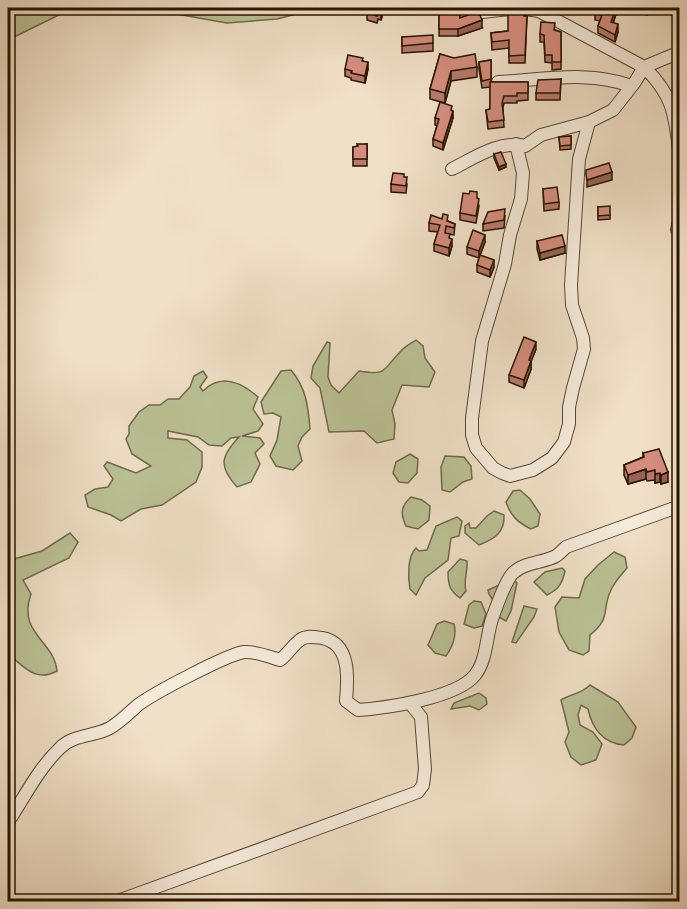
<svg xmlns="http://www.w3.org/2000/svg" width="687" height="909" font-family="'IM FELL English',serif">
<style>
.green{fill:#bac295;stroke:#706a4b;stroke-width:1.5}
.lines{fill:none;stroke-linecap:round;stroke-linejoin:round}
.minor-casing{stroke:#594632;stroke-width:14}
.minor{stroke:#f5ebdb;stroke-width:12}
.wall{fill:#b7796c;stroke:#271301;stroke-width:1.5}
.shaded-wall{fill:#956358;stroke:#271301;stroke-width:1.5}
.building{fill:#d58d7d;stroke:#271301;stroke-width:1.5}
</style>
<rect width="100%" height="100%" fill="#f0e0c7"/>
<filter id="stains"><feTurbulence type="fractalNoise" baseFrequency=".00333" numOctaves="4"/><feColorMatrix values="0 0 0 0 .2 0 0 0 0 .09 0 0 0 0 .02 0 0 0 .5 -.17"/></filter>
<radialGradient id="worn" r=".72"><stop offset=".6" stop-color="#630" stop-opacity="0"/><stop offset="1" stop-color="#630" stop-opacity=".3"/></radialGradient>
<g class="green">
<path d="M8 8H63L61 14 8 40Z"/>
<path d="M142 8H320L277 19 227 23Z"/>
<path d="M416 340 423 346 425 358 435 372 429 387 402 385 392 410 395 424 394 439 377 443 364 431 329 432 320 388 311 378 313 366 327 342 330 343 328 377 331 385 339 393 359 371C388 376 383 369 400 352 404 347 410 344 416 340Z"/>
<path d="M291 370C306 388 308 405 310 429L302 437 298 446 302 461 293 470 276 466 270 456 277 440 281 417 273 413 264 414 261 402 281 371Z"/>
<path d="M203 371 207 377 200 387 203 391C221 373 241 382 258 397L253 409 263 424 258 431 242 436 260 438 264 444 255 453 260 464 251 482 237 487C218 466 221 456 239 437L231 438 222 446 209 445 198 437 168 431V438L187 440 202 452V467L196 482 162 505 141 509 121 521 111 515 88 507 85 495 95 489 108 487 113 479 104 466 107 462 136 473 151 466 132 454 126 439 129 434V426L139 412 149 405H160L168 399H179L190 387 194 376Z"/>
<path d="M410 454 418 459 417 473 408 483 399 482 393 473 396 462Z"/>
<path d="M445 456 464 457 471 466 472 479 463 482 450 492 442 490 441 467Z"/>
<path d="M520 490 530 499 540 514 538 526 531 529C517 522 511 516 506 502L513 491Z"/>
<path d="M411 497 422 500 430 506 429 520 418 529 406 526C400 513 401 506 411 497Z"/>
<path d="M494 511 504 515C505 533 494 539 479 545L465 533V526L469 523 470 528H476L487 516Z"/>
<path d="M457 517 462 521 459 536 451 538 448 560 425 578 416 595 410 589C408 577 407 557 416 548L419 551 427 550 436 526Z"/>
<path d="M70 533 78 542 69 558 23 580 31 594C17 634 54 640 57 671 35 683 24 666 8 654V565L14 559 42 551Z"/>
<path d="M614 552 625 557 627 568C621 575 614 582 610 592 602 611 611 618 590 635L589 651 583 655 569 650 559 632 555 607 562 597 579 598 585 579 598 565Z"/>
<path d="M460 559 467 561C468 572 463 580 466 591L460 598C450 591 448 585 448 572Z"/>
<path d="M562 568 565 571C562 584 559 589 547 595L534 582 545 572Z"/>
<path d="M513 579 517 583 511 611 506 621 490 612 496 605 489 594 488 590Z"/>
<path d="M474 601 481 602 486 614 482 626 474 628 464 624 469 605Z"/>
<path d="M524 606 537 609 534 617 516 643 512 642Z"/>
<path d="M444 621 454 624C457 636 453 646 446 656L435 653 428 645 437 624Z"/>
<path d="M590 685 618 702 636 727 632 738 624 745C603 743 592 728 588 709L581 705 578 715 580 725 593 732 602 744 596 760 581 765 571 757 565 742 569 732 561 700C571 694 581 694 590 685Z"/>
<path d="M479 693 486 698 487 704 479 710 470 706 451 709 454 703Z"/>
</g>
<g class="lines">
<g class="minor-casing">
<g id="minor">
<path d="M458 8 473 13 519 8 539 11 644 67 680 52"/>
<path d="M498 82C541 80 590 70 631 86"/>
<path d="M516 144 523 173 521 199 510 235 505 264 482 341 472 418V435L476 448 493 468 502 473 510 476 533 470 552 458 564 442 569 424V407L573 388 584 349 583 338 572 305 571 285 579 159 589 122 613 110 635 82 644 67C675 97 675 117 680 158"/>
<path d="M452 169C474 158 500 140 525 146L541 135 589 122"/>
<path d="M677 230 680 217"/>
<path d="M8 822C24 798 38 769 60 748 74 734 93 737 110 728 120 722 129 713 138 705 154 693 226 655 244 652 255 651 270 657 280 660 288 654 292 646 300 640 306 635 315 637 322 638 351 643 348 679 346 701L358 710C386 708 457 698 475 675 487 660 486 637 492 619 496 608 505 581 513 573 524 562 543 563 556 556 559 554 563 550 566 547L680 506"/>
<path d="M115 902 418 792 423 785 425 769 421 717 410 703"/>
</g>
</g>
<use href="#minor" class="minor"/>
</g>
<g class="wall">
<path d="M384 8 381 20 378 19 377 23 367 20V13Z"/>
<path d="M550 8H561L558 12Z"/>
<path d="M597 8H618L613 23 618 32 615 42 598 33V26L600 21 595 20V13Z"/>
<path d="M623 8H649L647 15Z"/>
<path d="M660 8H676L675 10Z"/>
<path d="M439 12H455L460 18 482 28 458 36H439Z"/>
<path d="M524 16H527L525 63H509V48L492 50 491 33 508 31Z"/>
<path d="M555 30 561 32V69L552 70V63L545 62 544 42H540V34Z"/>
<path d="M402 37 433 43V51L402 53Z"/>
<path d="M440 54 477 67V77L451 81 445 103 430 99V89Z"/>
<path d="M491 60V82H528V100L517 101V103H504L503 108 504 127 488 129 486 110 490 109V87L482 88 479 69V62Z"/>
<path d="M363 61 368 69 365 83 351 80V78L345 76V69Z"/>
<path d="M680 78V100L678 101 674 87V80Z"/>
<path d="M561 79 560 100H536V93Z"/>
<path d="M452 111 453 118 443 150 433 146V139L437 126 435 125V118Z"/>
<path d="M571 136V149L560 150 559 137Z"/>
<path d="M367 144V166H353V147L358 146Z"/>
<path d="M494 154 506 167 499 170 494 158Z"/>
<path d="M404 177 407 184 406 193 391 192V184Z"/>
<path d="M543 189 559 202V209L544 211Z"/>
<path d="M477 198 479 206 476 223 460 220V213Z"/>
<path d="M598 207 610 215V219L598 220Z"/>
<path d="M505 216 504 228 483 231V224Z"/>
<path d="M448 221 455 224 454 235 448 234 452 246 449 256 434 251V244L438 232 429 231V223Z"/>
<path d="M537 241 565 253 540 260 537 249Z"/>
<path d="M485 242 480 255 494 267 490 277 477 272V265L479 258 467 254V247Z"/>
<path d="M536 349 531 361V369L524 388 509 382V375Z"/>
<path d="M643 453 668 482 661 484 660 482 655 483V480L647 481 646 479 628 484 624 475V465L643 457Z"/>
</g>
<g class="shaded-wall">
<path d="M382 8H384V11L381 20V13Z"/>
<path d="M616 8H618L611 30V22Z"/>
<path d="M482 20V28L458 36V29Z"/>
<path d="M618 24V32L615 42V35Z"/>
<path d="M368 62V69L365 83V76Z"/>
<path d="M451 71V81L445 103V93Z"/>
<path d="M678 93H680V100L678 101Z"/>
<path d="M453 111V118L443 150V143Z"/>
<path d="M506 164V167L499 170V167Z"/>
<path d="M612 172V180L587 187V180Z"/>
<path d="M485 235V242L479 258V251Z"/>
<path d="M452 239V246L449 256V248Z"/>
<path d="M565 246V253L540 260V253Z"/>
<path d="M494 260V267L490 277V270Z"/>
<path d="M536 342V349L529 367V360Z"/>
<path d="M531 361V369L524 388V380Z"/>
<path d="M646 469V479L628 484V475Z"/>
<path d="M668 472V482L661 484V475Z"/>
<path d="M660 473V482L655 483V474Z"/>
</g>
<g class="building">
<path d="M369 8H382L381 13 378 12 377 16 367 13Z"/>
<path d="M597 8H616L611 22 618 24 615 35 598 26 602 15 595 13Z"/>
<path d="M446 9H455V12H460V18L471 14 479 13 482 20 458 29H439V12H445Z"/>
<path d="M524 11V16H527L525 55 509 56V40L492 42 491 33 508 31V12Z"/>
<path d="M541 22 555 23 554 30 561 32V62H552V55H545L544 35 540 34Z"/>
<path d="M433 35V43L402 46V37Z"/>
<path d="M440 54 454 58 475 54 477 67 451 71 445 93 430 89Z"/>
<path d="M348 55 363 58 362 61 368 62 365 76 351 73 352 71 345 69Z"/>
<path d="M491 60V79L482 81 479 62Z"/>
<path d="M680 78V93H678L674 80Z"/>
<path d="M561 79 560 93H536L538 80Z"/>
<path d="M490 82H528V93H517V96H504L502 103 504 120 488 122 486 110 490 109Z"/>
<path d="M440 102 452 106 451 110 453 111 443 143 433 139 439 119 435 118Z"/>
<path d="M571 136V145L560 146 559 137Z"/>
<path d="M357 144H367V159H353V147L358 146Z"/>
<path d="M501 152 506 164 499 167 494 154Z"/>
<path d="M609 163 612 172 587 180 586 174V170Z"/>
<path d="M393 173 404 174V177H407L406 186 391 184Z"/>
<path d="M557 187 559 202 544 204 543 189Z"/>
<path d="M470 191 477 192V198L479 199 476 216 460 213 463 193 469 194Z"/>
<path d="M610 206V215L598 216V207Z"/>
<path d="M505 209 504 220 483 224 488 212Z"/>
<path d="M443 214 448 215 447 221 455 224 454 228 446 226 445 233 450 234 449 238 452 239 449 248 434 244 440 225 429 223 431 215 442 219Z"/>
<path d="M473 230 485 235 479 251 467 247Z"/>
<path d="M562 235 565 246 540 253 537 241Z"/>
<path d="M480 255 494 260 490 270 477 265Z"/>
<path d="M524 337 536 342 529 360 531 361 524 380 509 375Z"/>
<path d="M659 449 668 472 661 475 660 473 655 474V470L647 472 646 469 628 475 624 465 644 457 643 453Z"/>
</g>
<rect width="687" height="909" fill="none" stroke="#f0e0c7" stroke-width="30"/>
<rect x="9" y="9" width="669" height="891" fill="none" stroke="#271301" stroke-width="3"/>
<rect x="15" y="15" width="657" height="879" fill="none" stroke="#271301" stroke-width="1.5"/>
<rect width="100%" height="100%" filter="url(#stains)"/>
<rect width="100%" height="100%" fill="url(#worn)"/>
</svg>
